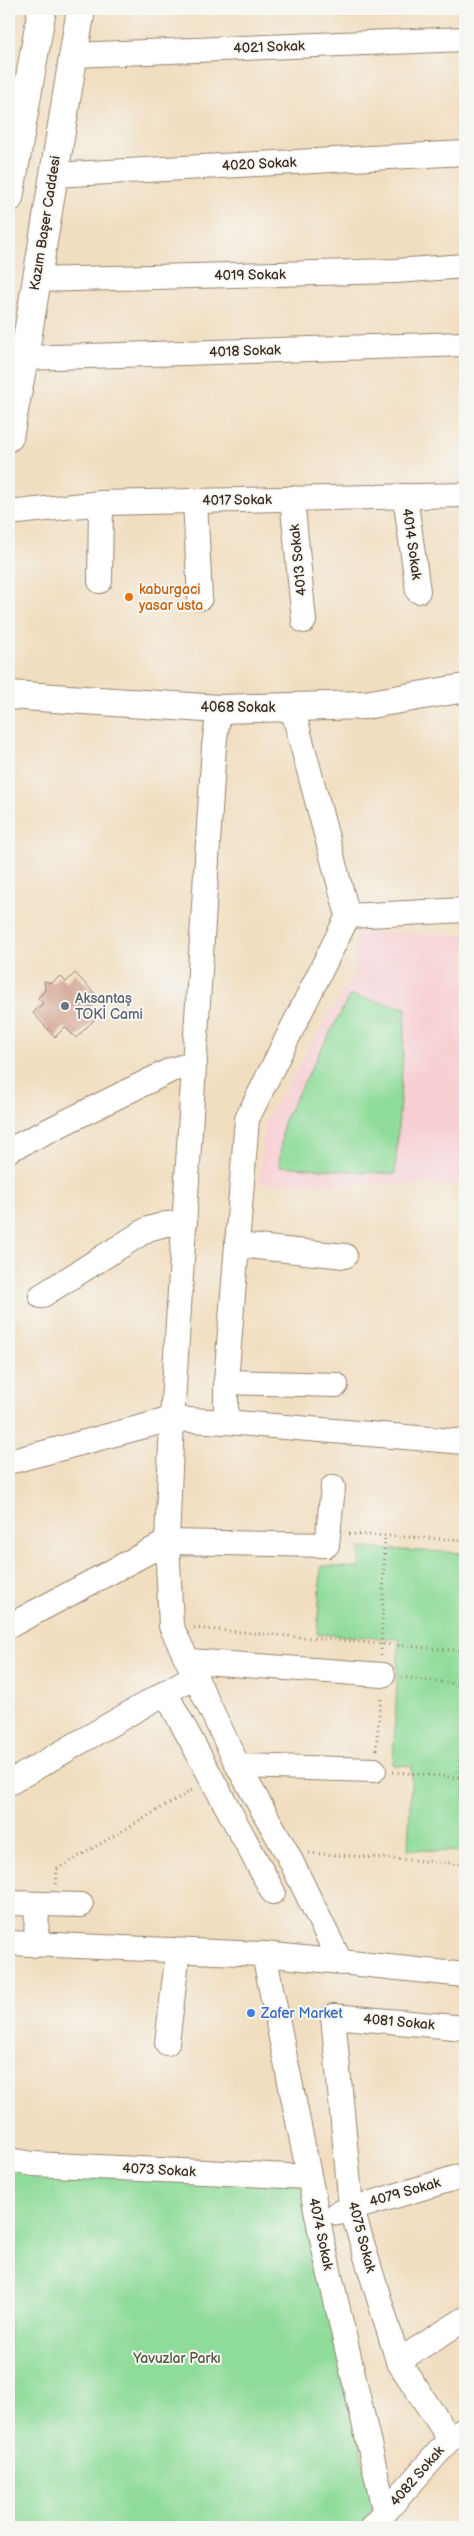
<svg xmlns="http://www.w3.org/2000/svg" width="474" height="2536" font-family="'Balsamiq Sans',sans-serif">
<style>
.built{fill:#f7cfd3}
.green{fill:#8fdc9a;stroke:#65835c}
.building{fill:#ce9883}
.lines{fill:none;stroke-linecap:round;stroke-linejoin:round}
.minor-casing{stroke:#96846f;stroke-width:26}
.major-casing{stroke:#96846f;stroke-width:30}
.path{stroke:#96846f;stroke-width:3;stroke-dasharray:1 4;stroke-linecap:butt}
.minor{stroke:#fff;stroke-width:24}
.major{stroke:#fff;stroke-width:28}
.food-dot{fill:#e8710a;stroke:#f6f6f2;stroke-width:2}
.worship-dot{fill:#6b7280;stroke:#f6f6f2;stroke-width:2}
.shop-dot{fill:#3f7fe0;stroke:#f6f6f2;stroke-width:2}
.labels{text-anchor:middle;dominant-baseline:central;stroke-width:4;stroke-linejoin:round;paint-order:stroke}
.street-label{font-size:14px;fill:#3b2a1e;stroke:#f6f6f2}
.food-label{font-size:14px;fill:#c56008;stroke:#f6f6f2;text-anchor:start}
.worship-label{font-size:14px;fill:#5b616d;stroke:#f6f6f2;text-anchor:start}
.shop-label{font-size:14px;fill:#366cbe;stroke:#f6f6f2;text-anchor:start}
.park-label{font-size:14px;fill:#50563d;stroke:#f6f6f2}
</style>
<rect width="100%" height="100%" fill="#f6f6f2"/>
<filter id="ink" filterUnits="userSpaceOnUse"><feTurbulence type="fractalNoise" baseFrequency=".02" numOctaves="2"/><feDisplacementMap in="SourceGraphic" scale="10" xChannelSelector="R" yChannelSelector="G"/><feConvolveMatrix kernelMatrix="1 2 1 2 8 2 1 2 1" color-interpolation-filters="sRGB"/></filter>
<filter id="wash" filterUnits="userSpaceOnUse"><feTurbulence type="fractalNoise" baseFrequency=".0096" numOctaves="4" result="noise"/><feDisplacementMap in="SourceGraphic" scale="20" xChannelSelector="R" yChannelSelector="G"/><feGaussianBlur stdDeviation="1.12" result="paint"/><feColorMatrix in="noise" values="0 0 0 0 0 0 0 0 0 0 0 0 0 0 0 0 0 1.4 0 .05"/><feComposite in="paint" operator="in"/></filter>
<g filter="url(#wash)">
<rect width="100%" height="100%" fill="#f1dec0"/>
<path class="built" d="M355 931 465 935V1185L259 1183 265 1121 354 973Z"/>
<g class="green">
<path d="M350 995 406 1008 395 1174 279 1166 283 1122Z"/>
<path d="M360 1548 465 1553V1852L408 1849 412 1766 393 1765 399 1639 317 1634 321 1566 359 1568Z"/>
<path d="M9 2166 309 2177 376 2527H9Z"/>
</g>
<g id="blocks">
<path class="building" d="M75 973 99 998 88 1009 97 1017 76 1038 65 1027 55 1037 33 1013 43 1003 38 998 45 990 44 981 52 983 60 976 66 982Z"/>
</g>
</g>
<g filter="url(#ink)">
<use href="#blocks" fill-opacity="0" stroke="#96846f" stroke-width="1"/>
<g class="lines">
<g class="minor-casing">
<g id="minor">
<path d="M73 55 465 39"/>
<path d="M53 175 465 153"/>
<path d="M35 280 395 271 465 266"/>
<path d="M24 358 465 344"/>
<path d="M405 496 418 591"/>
<path d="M292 498 304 621"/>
<path d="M195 501 200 598"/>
<path d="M9 513 101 503 465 495"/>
<path d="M100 581 101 503"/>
<path d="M219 709 214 746 172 1419 167 1542 171 1626 238 1766 286 1851 341 1963"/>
<path d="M348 916 465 910"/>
<path d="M9 1150 171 1070 195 1063"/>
<path d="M237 1245 345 1256"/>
<path d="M41 1296 148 1229 166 1224 185 1223"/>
<path d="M226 1382 336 1385"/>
<path d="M226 1422V1382L247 1119 348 916 292 707"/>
<path d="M9 1462 172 1419 226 1422 465 1442"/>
<path d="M9 1626 167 1542 327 1545 333 1487"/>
<path d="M190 1661 383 1675"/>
<path d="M165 1692 273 1892"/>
<path d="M238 1766 374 1770"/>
<path d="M9 1783 196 1675"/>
<path d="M9 1903 81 1905"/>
<path d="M9 1943 264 1954 465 1975"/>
<path d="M36 1945 37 1904"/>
<path d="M264 1954 324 2249 385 2513"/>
<path d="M167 2043 178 1951"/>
<path d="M9 2160 33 2164 309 2177"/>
<path d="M338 2213 465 2175"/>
<path d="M398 2361 465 2319"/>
<path d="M450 2439 398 2361 351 2207 333 2016 465 2028"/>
<path d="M372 2527 450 2439 465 2428"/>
</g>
</g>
<g class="major-casing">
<g id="major">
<path d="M9 198 42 9"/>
<path d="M9 437 24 358 81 9"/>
<path d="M9 695 219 709 365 705 465 688"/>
</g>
</g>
<g class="path">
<path d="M349 1534 465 1540"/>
<path d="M194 1628 465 1651"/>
<path d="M381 1655 385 1536"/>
<path d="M401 1677 464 1685"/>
<path d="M376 1750 381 1696"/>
<path d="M393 1772 465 1778"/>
<path d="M459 1777 465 1650"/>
<path d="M309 1853 465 1864"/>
<path d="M56 1884 57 1869 194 1789"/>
</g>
<use href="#minor" class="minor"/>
<use href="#major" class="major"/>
</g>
</g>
<circle class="food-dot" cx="129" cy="597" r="5"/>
<circle class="worship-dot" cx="65" cy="1006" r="5"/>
<circle class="shop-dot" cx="251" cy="2013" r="5"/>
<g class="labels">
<g class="street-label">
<text transform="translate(269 47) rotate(-2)">4021 Sokak</text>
<text transform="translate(259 164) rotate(-3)">4020 Sokak</text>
<text transform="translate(45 223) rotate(-81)">Kazım Başer Caddesi</text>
<text transform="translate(250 275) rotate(-1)">4019 Sokak</text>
<text transform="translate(245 351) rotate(-2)">4018 Sokak</text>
<text transform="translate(237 500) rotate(-1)">4017 Sokak</text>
<text transform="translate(412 544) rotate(82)">4014 Sokak</text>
<text transform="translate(298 560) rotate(-96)">4013 Sokak</text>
<text x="238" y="707">4068 Sokak</text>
<text transform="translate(399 2022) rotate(5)">4081 Sokak</text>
<text transform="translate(159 2170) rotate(3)">4073 Sokak</text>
<text transform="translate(405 2192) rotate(-16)">4079 Sokak</text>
<text transform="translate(321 2234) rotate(78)">4074 Sokak</text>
<text transform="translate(362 2237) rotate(75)">4075 Sokak</text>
<text transform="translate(417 2476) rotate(-49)">4082 Sokak</text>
</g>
<g class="food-label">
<text x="139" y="589">kaburgaci<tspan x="139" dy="16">yasar usta</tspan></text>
</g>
<g class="worship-label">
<text x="75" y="998">Aksantaş<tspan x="75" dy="16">TOKİ Cami</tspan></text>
</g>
<g class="shop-label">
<text x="261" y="2013">Zafer Market</text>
</g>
<g class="park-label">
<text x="177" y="2358">Yavuzlar Parkı</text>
</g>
</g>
<rect width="474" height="2536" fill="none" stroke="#f6f6f2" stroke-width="30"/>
</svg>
